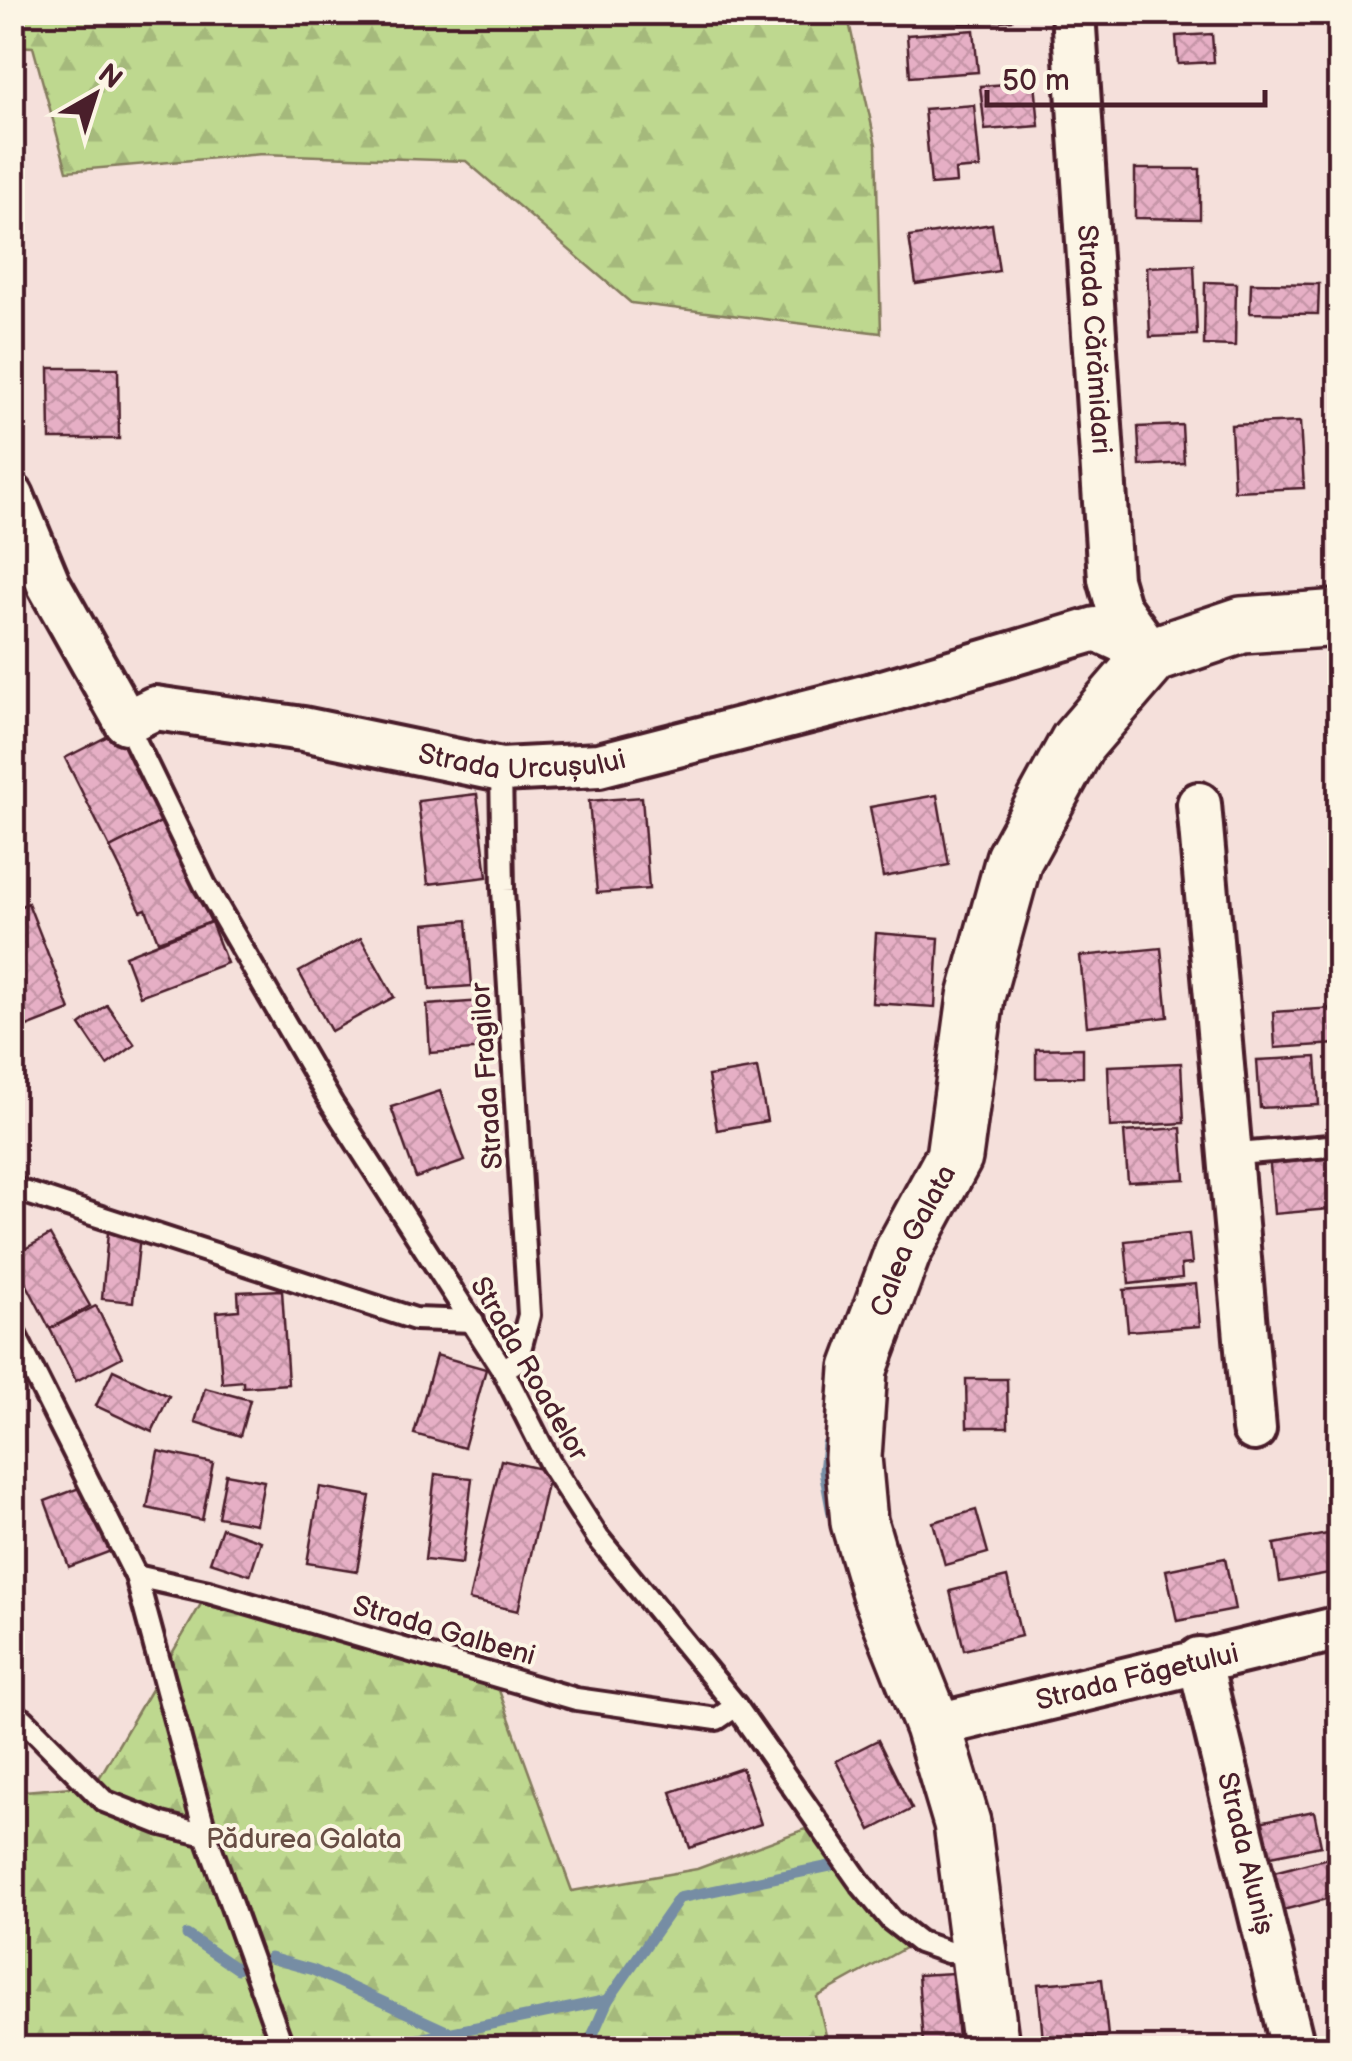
<svg xmlns="http://www.w3.org/2000/svg" width="1352" height="2061" font-family="'Balsamiq Sans',sans-serif">
<style>
.forest{fill:url(#forest-firs);stroke:#847c5d;stroke-width:2.5}
.lines{fill:none;stroke-linecap:round;stroke-linejoin:round}
.stream{stroke:#768da4;stroke-width:11}
.building{fill:url(#building-cross-hatch);stroke:#4a1f2b;stroke-width:2.5}
.lane-casing{stroke:#4a1f2b;stroke-width:28}
.street-casing{stroke:#4a1f2b;stroke-width:50}
.secondary-casing{stroke:#4a1f2b;stroke-width:62}
.lane{stroke:#fcf5e5;stroke-width:20}
.street{stroke:#fcf5e5;stroke-width:42}
.secondary{stroke:#fcf5e5;stroke-width:55}
.labels{text-anchor:middle;dominant-baseline:central;stroke-width:8;stroke-linejoin:round;paint-order:stroke}
.street-label{font-size:28px;fill:#4a1f2b;stroke:#fcf5e5}
.park-label{font-size:28px;fill:#674d44;stroke:#fcf5e5}
</style>
<defs>
<pattern id="forest-firs" width="22" height="20" patternUnits="userSpaceOnUse" patternTransform="scale(2.5)"><rect width="22" height="20" fill="#bed88f"/><path d="M5 1l3.5 6h-7zM16 11l3.5 6h-7z" fill="#a5b97c"/></pattern>
<pattern id="building-cross-hatch" width="8" height="8" patternUnits="userSpaceOnUse" patternTransform="scale(2.5)"><rect width="8" height="8" fill="#e6afc5"/><path d="M0 0l8 8M0 8l8-8" fill="none" stroke="#c796a9"/></pattern>
</defs>
<rect width="100%" height="100%" fill="#f5e0db"/>
<filter id="ink" filterUnits="userSpaceOnUse"><feTurbulence type="fractalNoise" baseFrequency=".01" numOctaves="2"/><feDisplacementMap in="SourceGraphic" scale="20" xChannelSelector="R" yChannelSelector="G"/><feConvolveMatrix kernelMatrix="1 2 1 2 8 2 1 2 1" color-interpolation-filters="sRGB"/></filter>
<g filter="url(#ink)">
<g class="forest">
<path d="M12 13H847L876 145 881 333 631 303 466 161 262 154 67 171 33 47 13 46Z"/>
<path d="M208 1592 496 1682 572 1891 697 1869 808 1828 905 1948 817 1997 829 2048H13V1792L95 1785Z"/>
</g>
<g class="lines">
<g class="stream">
<path d="M827 1444 824 1471 832 1514"/>
<path d="M187 1935 237 1969"/>
<path d="M270 1958 313 1970 455 2035"/>
<path d="M375 2048 608 2000 679 1898 830 1866"/>
<path d="M587 2048 608 2000"/>
</g>
</g>
<g class="building">
<path d="M959 12H1011L1012 20 960 24Z"/>
<path d="M1124 12H1192L1193 16 1125 20Z"/>
<path d="M974 30 978 72 910 77 907 35Z"/>
<path d="M1212 34 1214 62 1178 64 1176 36Z"/>
<path d="M1035 82 1039 126 985 130 980 86Z"/>
<path d="M974 105 980 168 955 170 956 183 931 185 924 109Z"/>
<path d="M1135 169H1200V219L1135 218Z"/>
<path d="M992 224 999 271 916 284 909 237Z"/>
<path d="M1194 265 1197 335 1150 337 1147 267Z"/>
<path d="M1205 282 1236 283 1235 346 1204 345Z"/>
<path d="M1251 283 1319 284 1318 314 1250 313Z"/>
<path d="M49 368H118L119 439H50Z"/>
<path d="M1300 422 1304 488 1234 491 1231 425Z"/>
<path d="M1182 425 1184 463 1140 466 1138 427Z"/>
<path d="M120 730 165 820 110 848 65 758Z"/>
<path d="M477 794 487 877 428 884 418 801Z"/>
<path d="M937 795 949 865 883 877 870 807Z"/>
<path d="M642 797 649 889 597 893 589 801Z"/>
<path d="M165 820 211 922 158 941 146 909 141 911 110 848Z"/>
<path d="M28 903 70 1010 12 1033V910Z"/>
<path d="M467 920 472 986 430 989 425 924Z"/>
<path d="M211 922 227 963 140 996 125 956Z"/>
<path d="M876 933 939 938 935 1007 872 1003Z"/>
<path d="M361 938 394 997 331 1031 299 972Z"/>
<path d="M1161 948 1168 1017 1087 1026 1080 956Z"/>
<path d="M483 1001 487 1049 430 1053 427 1005Z"/>
<path d="M107 1005 135 1045 107 1065 80 1025Z"/>
<path d="M1335 1008 1337 1044 1275 1048 1273 1012Z"/>
<path d="M1083 1048V1077L1036 1078V1049Z"/>
<path d="M1316 1057 1319 1105 1260 1108 1257 1060Z"/>
<path d="M1181 1063 1184 1123 1110 1127 1108 1066Z"/>
<path d="M757 1068 767 1121 717 1130 708 1076Z"/>
<path d="M440 1091 465 1161 416 1178 391 1107Z"/>
<path d="M1181 1128 1185 1179 1128 1182 1124 1132Z"/>
<path d="M1340 1147V1208L1274 1214 1269 1153Z"/>
<path d="M108 1232 140 1235 133 1302 102 1299Z"/>
<path d="M1189 1234 1192 1264 1181 1265 1182 1278 1129 1284 1125 1241Z"/>
<path d="M50 1235 90 1306 50 1329 12 1256Z"/>
<path d="M1196 1284 1200 1326 1128 1331 1124 1290Z"/>
<path d="M282 1290 288 1384 243 1387V1381L222 1383 217 1312 239 1310 238 1292Z"/>
<path d="M96 1306 122 1357 76 1381 50 1329Z"/>
<path d="M436 1355 486 1369 464 1448 414 1434Z"/>
<path d="M113 1370 169 1396 152 1432 96 1406Z"/>
<path d="M966 1379H1007L1008 1427H967Z"/>
<path d="M205 1388 250 1400 240 1436 195 1422Z"/>
<path d="M158 1451 213 1463 202 1520 147 1508Z"/>
<path d="M501 1460 550 1471 518 1611 469 1600Z"/>
<path d="M226 1474 264 1481 256 1524 218 1517Z"/>
<path d="M435 1474 472 1478 462 1564 425 1560Z"/>
<path d="M87 1485 111 1551 69 1567 45 1501Z"/>
<path d="M320 1487 370 1496 357 1571 307 1563Z"/>
<path d="M976 1510 988 1553 945 1565 933 1522Z"/>
<path d="M222 1528 261 1541 250 1575 210 1562Z"/>
<path d="M1338 1532 1340 1571 1280 1582 1274 1544Z"/>
<path d="M1225 1558 1235 1610 1177 1621 1166 1570Z"/>
<path d="M1007 1577 1021 1636 964 1650 950 1591Z"/>
<path d="M878 1740 912 1809 871 1830 836 1761Z"/>
<path d="M742 1768 761 1824 690 1848 671 1792Z"/>
<path d="M1314 1811 1321 1846 1266 1857 1259 1822Z"/>
<path d="M1328 1858 1338 1896 1279 1911 1270 1873Z"/>
<path d="M953 1973 958 2041 923 2044 918 1975Z"/>
<path d="M1102 1979 1108 2036 1043 2041 1038 1984Z"/>
</g>
<g class="lines">
<g class="lane-casing">
<g id="lane">
<path d="M126 722 205 885 332 1104 503 1370 550 1463 598 1538 736 1706 861 1884 891 1920 919 1942 948 1952 975 1953"/>
<path d="M501 770 503 890 529 1315 517 1361 503 1370"/>
<path d="M1227 1155 1340 1145"/>
<path d="M12 1188 415 1319 473 1321"/>
<path d="M12 1329 136 1576 206 1835 283 2048"/>
<path d="M136 1576 208 1592 576 1699 717 1719 736 1706"/>
<path d="M12 1714 24 1720 104 1801 162 1824 206 1835"/>
</g>
</g>
<g class="street-casing">
<g id="street">
<path id="s1" d="M1073 12 1110 579 1118 607 1152 654"/>
<path id="s2" d="M12 496 49 585 126 722 155 708 303 729 501 770 599 765 880 693 1096 629 1153 655"/>
<path d="M1199 804 1254 1429"/>
<path id="s3" d="M1199 1659 1293 2048"/>
<path id="s4" d="M933 1726 1340 1628"/>
</g>
</g>
<g class="secondary-casing">
<g id="secondary">
<path id="s5" d="M991 2048 962 1823 933 1726 880 1593 859 1522 853 1457 859 1369 903 1251 954 1157 976 997 1014 859 1078 742 1153 655 1242 625 1340 618"/>
</g>
</g>
<use href="#lane" class="lane"/>
<use href="#street" class="street"/>
<use href="#secondary" class="secondary"/>
</g>
</g>
<g class="labels">
<g class="street-label">
<text stroke="none"><textPath href="#s1" startOffset="328">Strada Cărămidari</textPath></text>
<text stroke="none"><textPath href="#s2" startOffset="658">Strada Urcușului</textPath></text>
<text transform="translate(487 1076) rotate(-94)">Strada Fragilor</text>
<text stroke="none"><textPath href="#s5" startOffset="838">Calea Galata</textPath></text>
<text transform="translate(529 1369) rotate(60)">Strada Roadelor</text>
<text transform="translate(444 1631) rotate(16)">Strada Galbeni</text>
<text stroke="none"><textPath href="#s4" startOffset="210">Strada Făgetului</textPath></text>
<text stroke="none"><textPath href="#s3" startOffset="200">Strada Aluniș</textPath></text>
</g>
<g class="park-label">
<text x="304" y="1839">Pădurea Galata</text>
</g>
</g>
<rect width="1352" height="2061" fill="none" stroke="#fcf5e5" stroke-width="50"/>
<rect x="25" y="25" width="1302" height="2011" fill="none" stroke="#4a1f2b" stroke-width="4" filter="url(#ink)"/>
<g transform="translate(95 95) rotate(39)" stroke="#fcf5e5" stroke-width="8" paint-order="stroke">
<path d="M0-8L18 38L0 25L-18 38Z" fill="#4a1f2b"/>
<text y="-15" font-size="28" font-weight="bold" text-anchor="middle" fill="#4a1f2b">N</text>
</g>
<path d="M987 90v15h278v-15" fill="none" stroke="#4a1f2b" stroke-width="5"/>
<text x="1002" y="90" font-size="30" fill="#4a1f2b" stroke="#fcf5e5" stroke-width="8" paint-order="stroke">50 m</text>
</svg>
